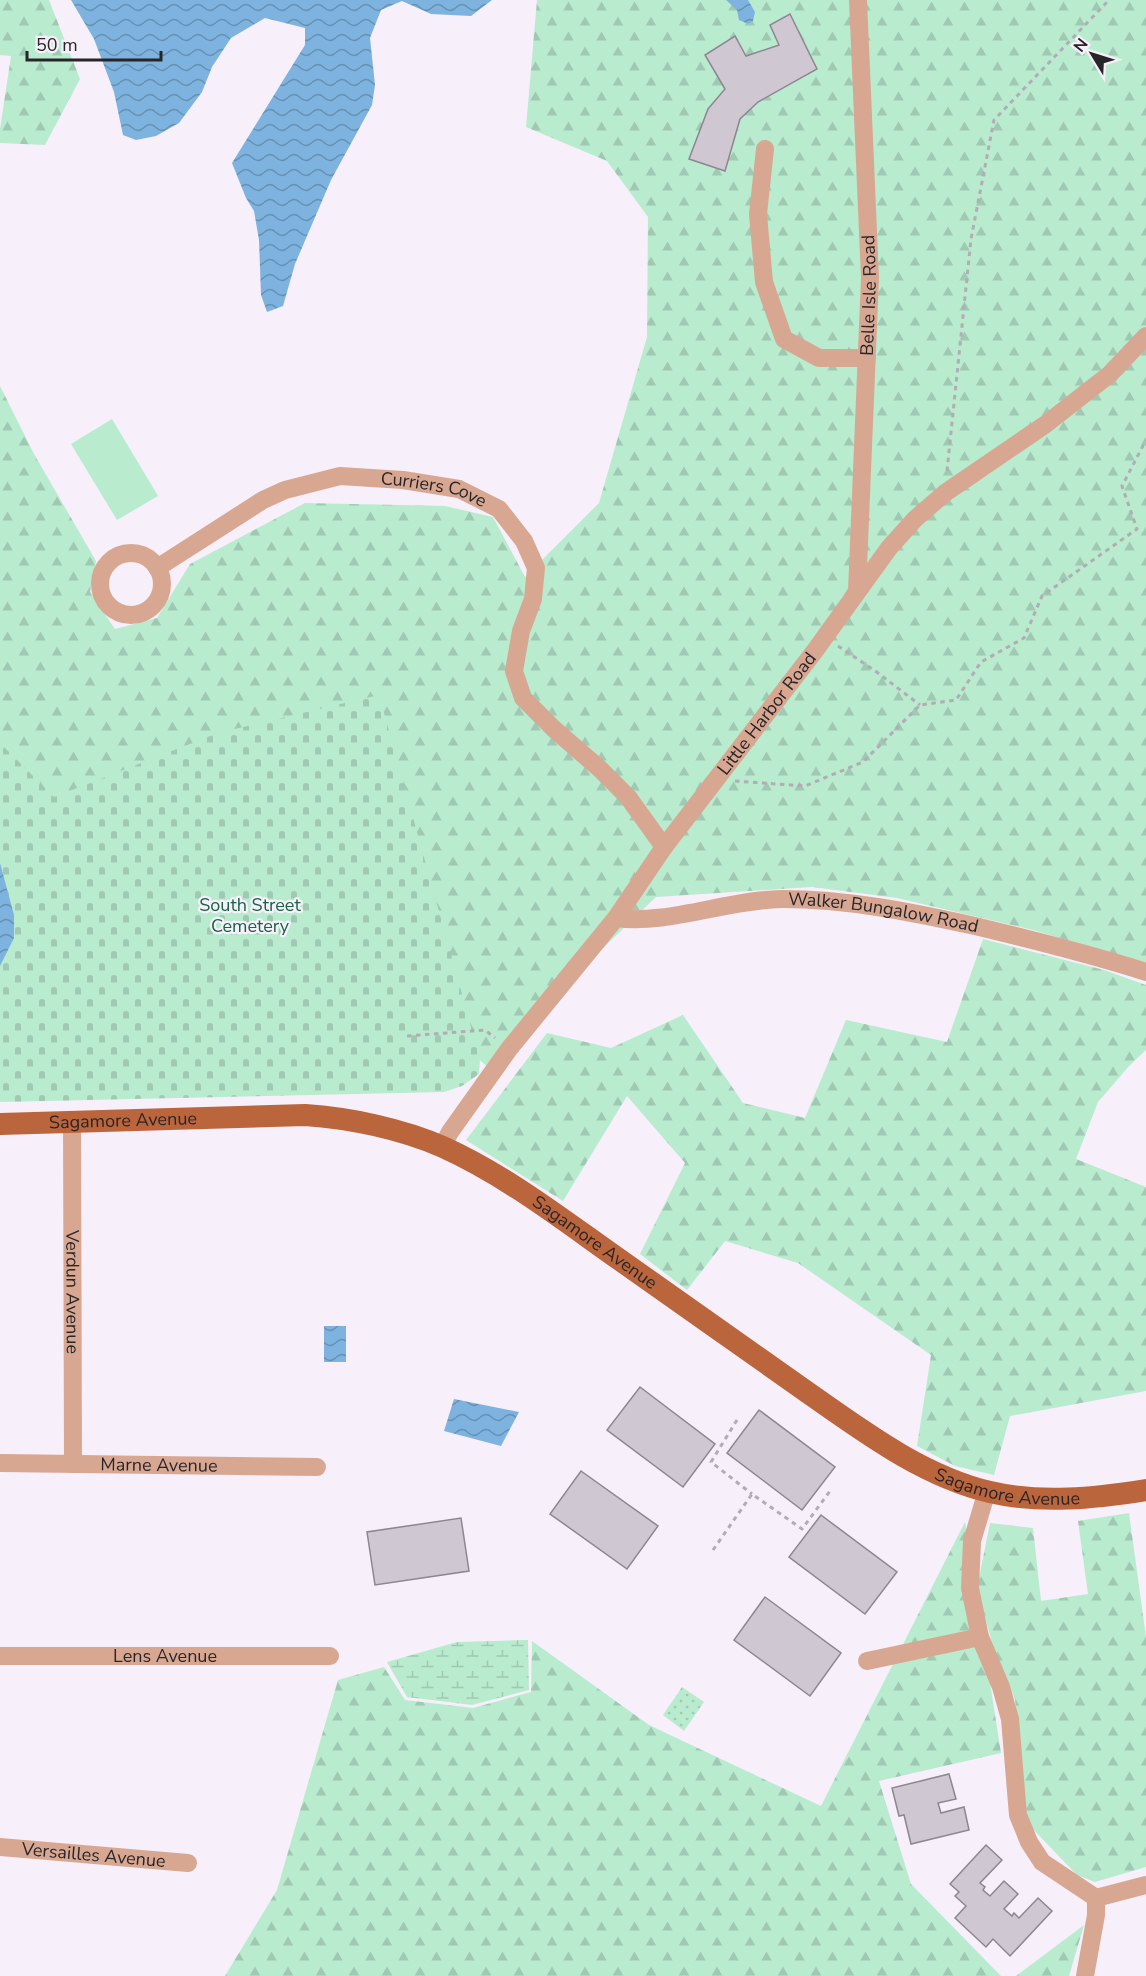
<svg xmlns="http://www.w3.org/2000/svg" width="1146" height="1976" font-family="'Nunito Sans',sans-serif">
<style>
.green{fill:url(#green-dots)}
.forest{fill:url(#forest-firs)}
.wetland{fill:url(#wetland-marsh)}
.cemetery{fill:url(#cemetery-stones)}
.pitch{fill:#b9ebcf}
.water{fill:url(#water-waves)}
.building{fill:#cfc7d2;stroke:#8e8690;stroke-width:1.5}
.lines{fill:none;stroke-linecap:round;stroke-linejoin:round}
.path{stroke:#b2acb5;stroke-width:3;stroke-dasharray:4.5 4.5;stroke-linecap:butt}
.minor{stroke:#d8a792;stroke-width:18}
.major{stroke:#bb653c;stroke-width:22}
.labels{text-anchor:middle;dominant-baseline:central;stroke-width:4.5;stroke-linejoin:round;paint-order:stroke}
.street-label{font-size:18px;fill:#282529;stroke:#f7effa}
.park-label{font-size:18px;fill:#166544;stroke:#f7effa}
</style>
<defs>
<pattern id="green-dots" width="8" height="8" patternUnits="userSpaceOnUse" patternTransform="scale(1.5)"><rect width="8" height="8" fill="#b9ebcf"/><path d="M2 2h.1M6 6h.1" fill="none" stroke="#9fc9b2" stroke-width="1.8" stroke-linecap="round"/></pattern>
<pattern id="forest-firs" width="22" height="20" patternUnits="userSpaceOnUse" patternTransform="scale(1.5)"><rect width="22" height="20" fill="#b9ebcf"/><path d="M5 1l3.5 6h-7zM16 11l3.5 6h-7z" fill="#9fc9b2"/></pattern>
<pattern id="wetland-marsh" width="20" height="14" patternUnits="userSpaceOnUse" patternTransform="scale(1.5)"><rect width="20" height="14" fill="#b9ebcf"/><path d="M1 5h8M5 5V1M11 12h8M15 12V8" fill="none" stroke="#9fc9b2"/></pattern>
<pattern id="cemetery-stones" width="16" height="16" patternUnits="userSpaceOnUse" patternTransform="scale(1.5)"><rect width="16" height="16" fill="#b9ebcf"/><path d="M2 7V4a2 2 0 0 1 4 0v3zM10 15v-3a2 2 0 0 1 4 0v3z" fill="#9fc9b2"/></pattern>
<pattern id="water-waves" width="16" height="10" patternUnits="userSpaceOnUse" patternTransform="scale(1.5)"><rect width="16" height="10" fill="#7db3de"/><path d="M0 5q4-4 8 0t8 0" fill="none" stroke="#6691b4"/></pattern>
</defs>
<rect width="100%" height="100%" fill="#f7effa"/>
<path class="green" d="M682 1687 704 1702 684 1731 663 1715Z"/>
<g class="forest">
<path d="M0 0H49L80 79 45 145 0 143V129L11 56 0 55Z"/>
<path d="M537 0H1146V964L1033 930 897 898 812 887 656 897 601 950 488 1067 456 1041 0 842V386L34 454 96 561 90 592 115 629 157 618 190 564 305 503 445 506 493 517 525 577 599 503 647 337 648 217 607 161 526 127Z"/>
<path d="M983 939 1104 970 1146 985V1050L1130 1065 1098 1102 1076 1159 1146 1187V1391L1010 1416 994 1475 955 1466 917 1446 931 1355 798 1263 725 1241 687 1290 640 1254 685 1163 627 1096 563 1201 466 1140 547 1033 611 1048 683 1015 743 1103 805 1118 846 1020 947 1042Z"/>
<path d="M1129 1513 1146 1637V1867L1095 1882 1077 1875 1026 1822 1015 1699 996 1657 977 1588 990 1523 1033 1528 1041 1601 1088 1594 1078 1521Z"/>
<path d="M965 1522 1001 1753 879 1781 911 1884 1001 1976H225L277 1890 338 1680 384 1667 405 1700 473 1708 531 1692 532 1641 649 1725 821 1806Z"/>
<path d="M1084 1925 1069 1976H1016Z"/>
</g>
<path class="wetland" d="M528 1640 529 1690 472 1705 407 1697 387 1662 457 1642Z"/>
<path class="cemetery" d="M379 695 480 1059 479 1074 462 1086 444 1092 0 1102V743L54 797 218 733Z"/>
<path class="pitch" d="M112 419 158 496 117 520 71 444Z"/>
<g class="water">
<path d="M71 0H492L471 16 431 14 402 1 381 10 370 38 375 85 372 105 331 180 295 264 283 306 267 312 261 295 259 240 254 211 246 198 232 163 305 45V28L265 18 231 38 212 67 202 92 179 123 156 136 136 140 123 135 114 92 94 39Z"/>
<path d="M726 0H748L755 12 753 21 748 24 739 20 737 10Z"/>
<path d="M0 863 14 915V938L0 966Z"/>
<rect x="324" y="1326" width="22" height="36"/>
<path d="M454 1399 519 1412 501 1446 444 1431Z"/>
</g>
<g class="building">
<path d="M790 14 817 69 758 102 740 119 725 171 689 159 708 109 725 89 705 55 735 36 746 56 779 45 770 25Z"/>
<path d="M640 1387 715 1444 683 1487 607 1430Z"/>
<path d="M759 1410 835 1467 802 1510 727 1453Z"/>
<path d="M581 1471 658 1526 627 1569 550 1514Z"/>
<path d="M821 1515 897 1572 865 1614 789 1557Z"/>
<path d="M461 1518 469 1571 375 1585 367 1532Z"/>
<path d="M765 1597 841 1653 810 1696 734 1640Z"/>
<path d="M949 1774 956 1799 938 1803 941 1813 964 1807 969 1830 911 1844 904 1815 899 1816 892 1788Z"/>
<path d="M986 1845 1002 1860 980 1883 985 1887 983 1890 990 1896 1004 1881 1018 1894 1004 1909 1012 1916 1014 1913 1019 1918 1038 1898 1052 1911 1010 1956 993 1939 986 1947 955 1918 966 1906 955 1896 959 1892 950 1884Z"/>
</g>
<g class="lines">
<g class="path">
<path d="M947 471 971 239 994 120 1109 0"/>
<path d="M838 646 874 670 920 705"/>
<path d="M735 781 805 786 863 762 920 705 956 700 981 662 1024 638 1042 596 1137 529 1122 486 1146 440"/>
<path d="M407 1036 485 1030 495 1038"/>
<path d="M737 1420 711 1462 752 1494"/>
<path d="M713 1550 752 1494 802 1529 830 1491"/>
</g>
<g class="minor">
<path d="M765 149 758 214 764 282 784 339 819 358H867"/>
<circle cx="131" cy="584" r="31"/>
<path id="s1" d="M157 568 263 500 285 490 340 476 403 480 459 489 499 509 524 541 536 568 533 599 521 631 514 671 523 698 554 729 600 769 628 797 664 847"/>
<path id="s2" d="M857 591 870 278 858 0"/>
<path id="s3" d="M616 918C667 925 727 900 782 899 847 899 911 912 975 926 1033 940 1090 954 1146 972"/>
<path id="s4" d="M72 1121 73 1464"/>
<path id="s5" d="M442 1147 450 1132 509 1049 616 918 664 847 814 652 889 548 915 519 945 493 1046 424 1110 374 1146 336"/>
<path id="s6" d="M0 1463 317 1467"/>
<path d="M987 1491 972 1541 970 1588 980 1637 1001 1687 1010 1719 1018 1815 1029 1842 1042 1862 1096 1898 1146 1885"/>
<path id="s7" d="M0 1656H330"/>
<path d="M867 1661 980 1637"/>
<path id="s8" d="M0 1847 188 1863"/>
<path d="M1085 1976 1096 1915V1898"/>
</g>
<path class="major" id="s9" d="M0 1124 305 1115C350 1118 402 1129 443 1147 507 1176 563 1220 620 1260 682 1304 745 1348 807 1392 863 1431 922 1476 990 1492 1041 1504 1095 1498 1146 1490"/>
</g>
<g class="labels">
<g class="street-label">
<text stroke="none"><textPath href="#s2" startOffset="296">Belle Isle Road</textPath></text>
<text stroke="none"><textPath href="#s1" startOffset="302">Curriers Cove</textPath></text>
<text stroke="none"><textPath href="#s5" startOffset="542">Little Harbor Road</textPath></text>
<text stroke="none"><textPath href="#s3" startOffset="270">Walker Bungalow Road</textPath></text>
<text stroke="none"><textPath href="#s9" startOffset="123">Sagamore Avenue</textPath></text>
<text stroke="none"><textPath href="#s9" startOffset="627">Sagamore Avenue</textPath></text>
<text stroke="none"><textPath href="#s4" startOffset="171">Verdun Avenue</textPath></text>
<text stroke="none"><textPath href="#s6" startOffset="159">Marne Avenue</textPath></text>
<text stroke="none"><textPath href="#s9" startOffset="1113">Sagamore Avenue</textPath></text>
<text stroke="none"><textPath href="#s7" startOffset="165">Lens Avenue</textPath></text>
<text stroke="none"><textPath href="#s8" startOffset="94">Versailles Avenue</textPath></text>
</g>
<g class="park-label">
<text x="250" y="905">South Street<tspan x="250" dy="21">Cemetery</tspan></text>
</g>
</g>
<g transform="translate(1092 54) rotate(308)" stroke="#f7effa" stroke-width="4.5" paint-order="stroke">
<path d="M0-4.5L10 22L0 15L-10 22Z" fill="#282529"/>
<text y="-9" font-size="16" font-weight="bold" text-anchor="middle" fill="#282529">N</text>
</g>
<path d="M27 51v9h134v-9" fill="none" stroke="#282529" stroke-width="3"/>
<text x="36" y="51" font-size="18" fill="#282529" stroke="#f7effa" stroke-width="4.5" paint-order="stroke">50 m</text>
</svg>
